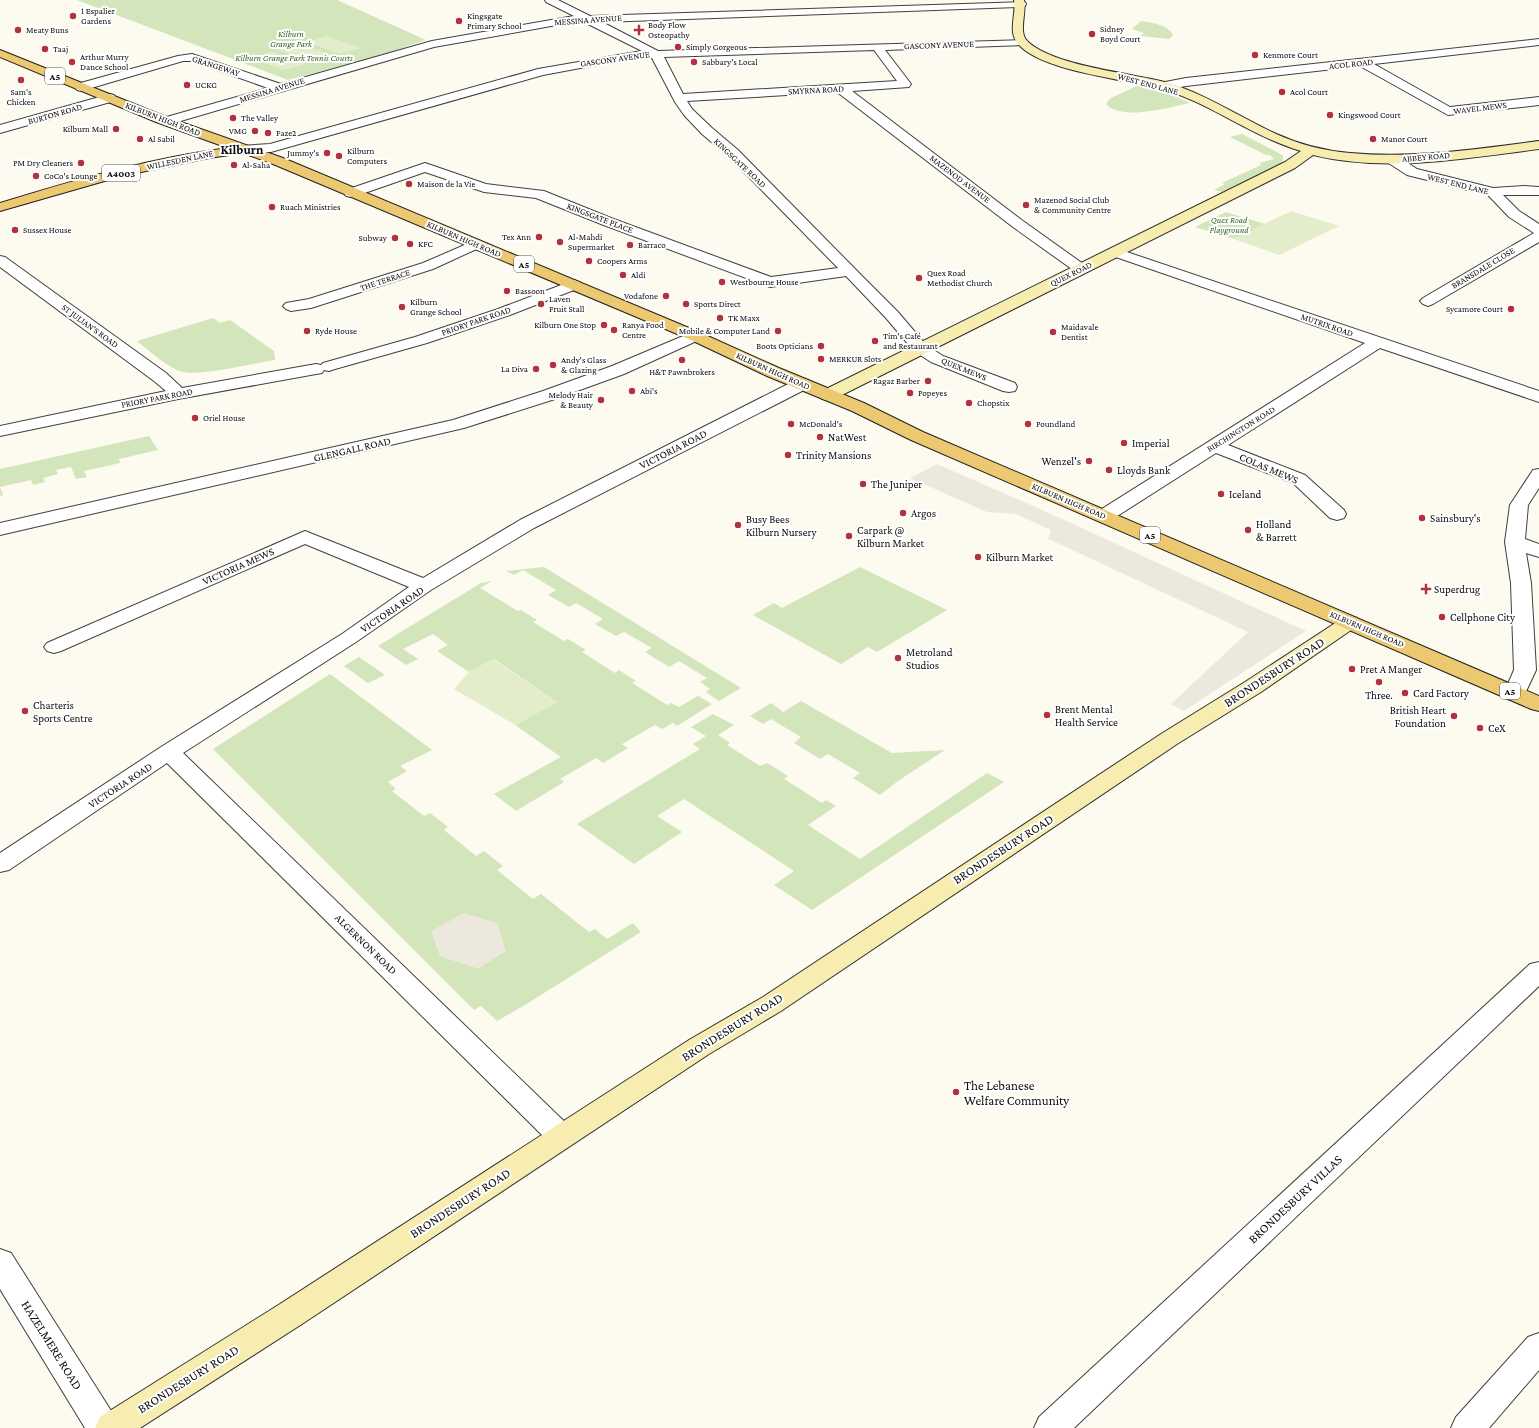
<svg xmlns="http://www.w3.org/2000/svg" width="1539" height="1428" font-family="'Crimson Pro',serif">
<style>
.green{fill:#d2e5bb;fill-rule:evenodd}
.pitch{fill:#e3edcc}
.plaza{fill:#ede8de}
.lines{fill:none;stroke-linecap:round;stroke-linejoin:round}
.minor-casing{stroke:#404040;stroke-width:2}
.secondary-casing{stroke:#2f2f2f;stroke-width:2}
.primary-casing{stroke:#1e1e1e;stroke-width:2}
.minor{fill:#fff;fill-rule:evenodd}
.secondary{fill:#f7edb0;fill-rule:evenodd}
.primary{fill:#ecc970;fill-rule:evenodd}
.poi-dot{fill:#b0323c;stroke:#fff;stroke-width:1.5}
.labels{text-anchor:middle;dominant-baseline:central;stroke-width:4;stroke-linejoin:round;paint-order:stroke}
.far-poi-label{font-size:9px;fill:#0d0d0d;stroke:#fff;text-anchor:start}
.far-street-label{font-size:9px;fill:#0d0d0d;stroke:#fff}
.far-park-label{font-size:9px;font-style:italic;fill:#325f23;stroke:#fff}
.shield{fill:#fff;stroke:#565656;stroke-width:1}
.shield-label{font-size:10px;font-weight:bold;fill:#0d0d0d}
.poi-label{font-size:11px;fill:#0d0d0d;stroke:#fff;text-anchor:start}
.street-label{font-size:11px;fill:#0d0d0d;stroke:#fff}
.far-district-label{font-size:13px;font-weight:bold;fill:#0d0d0d;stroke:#fff}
.near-street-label{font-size:13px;fill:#0d0d0d;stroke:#fff}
.near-poi-label{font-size:13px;fill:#0d0d0d;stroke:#fff;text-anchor:start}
</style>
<rect width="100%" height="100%" fill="#fdfaef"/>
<g class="green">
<path d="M77 0H337L426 40 382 55 288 80Z"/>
<path d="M1141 21C1152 23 1167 24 1173 35L1170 39 1140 36 1144 33 1132 29Z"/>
<path d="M1139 85 1158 89 1190 103C1170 107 1124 121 1107 105V102L1111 98Z"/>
<path d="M1242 134 1279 153 1283 156V160L1280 164 1222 192 1214 190 1225 184 1222 183 1261 165 1260 163 1274 159 1270 155H1266L1230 137Z"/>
<path d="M1226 212 1265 224 1234 239 1195 227Z"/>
<path d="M213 318 220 323 230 320 274 351 275 360C255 363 200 376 183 372 166 367 151 352 137 341Z"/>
<path d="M149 436 158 450 119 459 120 463 84 471 87 477 76 479 71 467 56 470 58 474 43 478 45 482 33 485 31 480 0 487 3 495 0 496V469Z"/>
<path d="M544 567 741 688 719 701 706 692 710 689 700 682 707 678 679 661 669 667 645 652 652 648 624 632 616 636 595 624 603 619 576 603 569 607 548 595 556 590 523 570 514 575 506 571Z"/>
<path d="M860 567 947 610 877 652 868 647 841 664 753 615 774 603 782 608Z"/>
<path d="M492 581 480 588 518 611 521 610 537 620 533 622 564 641 568 639 586 650 582 652 615 673 619 670 636 681 632 683 667 705 671 703 679 707 698 696 712 704 677 726 673 723 662 729 655 725 622 744 628 748 603 763 596 758 560 779 564 782 516 811 494 794 561 757 515 725 557 702 494 659 469 672 437 651 448 645 433 634 403 649 418 659 406 665 378 646 481 583Z"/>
<path d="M359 657 385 675 368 683 344 666Z"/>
<path d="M330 674 432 750 400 766 407 771 388 782 396 789 392 791 424 816 430 813 448 827 444 830 476 856 484 851 503 866 497 870 533 899 541 894 589 932 595 929 607 939 633 923 641 932 525 1005 497 1021 481 1006 474 1010 213 749ZM497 923 505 951 478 968 440 956Z"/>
<path d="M801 701 892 753 945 750 898 781 880 795 853 778 860 773 828 754 820 759 794 743 801 737 771 719 763 724 750 716 771 703 783 712Z"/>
<path d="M713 714 734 725 718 735 730 743 727 745 760 766 767 763 788 776 784 779 822 803 826 800 836 806 808 825 860 859 987 773 1004 782 812 910 774 885 794 871 684 799 657 816 682 832 634 864 577 824 700 749 693 744 706 736 691 727Z"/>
</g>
<g class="pitch">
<path d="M327 36 361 48 340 54 307 42Z"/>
<path d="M300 44 334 56 313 62 279 50Z"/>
<path d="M272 52 306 64 284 70 251 58Z"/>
<path d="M1291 211 1339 226 1279 255 1234 239Z"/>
<path d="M493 659 557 702 515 725 454 689 469 672Z"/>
</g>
<g class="plaza">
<path d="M937 464 1049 513 1306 631 1184 711 1171 704 1248 632 1053 541 1048 539 1051 530 1016 514 987 512 910 478Z"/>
<path d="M464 913 497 923 506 951 479 968 440 956 431 931Z"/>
</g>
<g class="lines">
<g class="minor-casing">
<g id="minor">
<path d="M545 0H558L590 16 1025 2 1026 4 1025 6 1021 7 602 22 658 51 1026 40 1028 42 1026 44 1022 45 885 50 911 84 909 87 852 91 1023 221 1086 266 1088 269 1086 272 1081 273 1076 272 1013 227 837 92 687 101 692 109 712 128 738 150 862 276 898 312 926 345 943 356 1015 383 1017 387 1015 391 1009 392 1003 391 931 362 914 351 886 318 846 276 770 287 601 224 536 198 484 192 425 172 356 196 351 197 346 196 344 193 346 190 425 163 486 184 544 191 611 218 771 277 838 268 728 156 702 134 684 115 675 102 652 58H634L543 75 271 152H239L237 149 239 146 270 144 538 69 642 51 586 23H568L434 47 167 125 163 124 161 121 163 118 268 88 191 61H183L81 91 77 90 75 87 77 84 178 56 192 54 281 84 432 41 574 16 546 2ZM874 50 897 81 683 94 664 57Z"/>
<path d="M1539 39V45L1374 64 1450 107 1539 97V105L1448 115 1360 66 1186 86 1164 90 1160 89 1158 86 1160 83 1186 78Z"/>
<path d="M110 94 114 95 116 98 114 101 0 133V125Z"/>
<path d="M1392 155 1397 156 1417 169 1493 188 1524 186 1539 187V195H1503L1519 211 1539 224V242L1433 304 1428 306 1423 304 1420 301 1423 298 1534 233 1509 217 1488 195 1407 175 1387 162 1385 159 1387 156Z"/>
<path d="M476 240 481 241 483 244 481 247 433 269 311 308 291 311 286 309 283 306 286 303 309 299 423 263Z"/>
<path d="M1115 248 1539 391V402L1380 348 1228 445 1305 475 1344 510 1346 514 1344 518 1337 520 1330 518 1293 483 1216 453 1111 520 1104 522 1097 520 1095 516 1097 512 1365 343 1110 255 1108 252 1110 249Z"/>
<path d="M0 256 5 257 166 373 182 388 316 364 321 365 323 363 415 337 498 309 569 282 574 280 579 282 582 285 579 288 510 315 427 343 335 369 329 371 324 370 322 373 316 374 178 399 0 436V426L166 391 154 381 0 267Z"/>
<path d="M695 331 701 333 703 336 701 339 624 374 555 399 464 428 0 535V523L453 420 543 391 612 366Z"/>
<path d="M802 379 808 380 810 384 808 388 534 528 431 590 356 642 183 753 571 1128 575 1136 571 1144 561 1147 551 1144 167 763 9 870 0 872V853L161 747 342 634 409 587 305 544 61 651 54 653 47 651 44 647 47 643 305 531 423 578 520 520 796 380Z"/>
<path d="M1539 469V488L1528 505 1525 539 1539 544V557L1526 553 1531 583 1536 670 1523 698 1515 700 1507 698 1504 693 1514 670 1511 583 1505 542 1510 505 1533 470Z"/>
<path d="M1539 962V986L1074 1428H1034L1039 1417 1530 964Z"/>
<path d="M0 1249 11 1253 115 1417 120 1428H85L0 1289Z"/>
<path d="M1539 1333V1370L1489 1428H1451L1456 1417 1528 1337Z"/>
</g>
</g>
<g class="secondary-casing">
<g id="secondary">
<path d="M1014 0H1024C1027 12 1018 31 1027 41 1053 66 1130 73 1165 82 1204 93 1238 116 1274 133 1298 144 1324 151 1350 153 1413 159 1476 149 1539 141V149C1465 158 1387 173 1313 155L1295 168 834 399 828 400 822 399 820 395 822 391 1285 162 1301 151C1250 136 1208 101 1158 88 1122 79 1045 71 1020 46 1006 32 1017 16 1014 0Z"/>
<path d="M1350 616 1357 618 1360 622 1357 626 1261 692 1177 744 781 1011 709 1054 302 1324 140 1428H95L100 1417 280 1304 689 1040 763 997 1161 734 1245 682 1343 618Z"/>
</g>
</g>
<g class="primary-casing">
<path id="primary" d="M0 50 164 116 283 158 701 333 779 368 864 403 923 432 1539 696V711L1531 709 911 440 852 411 767 376 689 339 273 164 243 153 209 158 122 176 0 211V203C75 180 150 158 228 148L156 122 0 57Z"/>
</g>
<use href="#minor" class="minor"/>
<use href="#secondary" class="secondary"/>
<use href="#primary" class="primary"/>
</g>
<g class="poi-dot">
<circle cx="73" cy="16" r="4"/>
<circle cx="459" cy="21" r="4"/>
<circle cx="18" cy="30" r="4"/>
<path d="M637 24h4v4h4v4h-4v4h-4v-4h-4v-4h4z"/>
<circle cx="1092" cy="34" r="4"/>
<circle cx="678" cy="47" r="4"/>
<circle cx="45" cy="49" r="4"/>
<circle cx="1255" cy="55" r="4"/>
<circle cx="72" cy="62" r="4"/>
<circle cx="694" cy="62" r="4"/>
<circle cx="21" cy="80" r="4"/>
<circle cx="187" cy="85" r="4"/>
<circle cx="1282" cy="92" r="4"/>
<circle cx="1330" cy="115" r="4"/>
<circle cx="233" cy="118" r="4"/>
<circle cx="116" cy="129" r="4"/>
<circle cx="255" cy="131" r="4"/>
<circle cx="268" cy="133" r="4"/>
<circle cx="140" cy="139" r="4"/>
<circle cx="1373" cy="139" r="4"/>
<circle cx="327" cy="153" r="4"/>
<circle cx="339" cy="156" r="4"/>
<circle cx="81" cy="163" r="4"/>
<circle cx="234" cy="165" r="4"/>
<circle cx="36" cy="176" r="4"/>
<circle cx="409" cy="184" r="4"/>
<circle cx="1026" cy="205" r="4"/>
<circle cx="272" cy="207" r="4"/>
<circle cx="15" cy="230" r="4"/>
<circle cx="539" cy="237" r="4"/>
<circle cx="395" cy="238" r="4"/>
<circle cx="560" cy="242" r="4"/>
<circle cx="410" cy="244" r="4"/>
<circle cx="630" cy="245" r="4"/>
<circle cx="589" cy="261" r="4"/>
<circle cx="623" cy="275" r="4"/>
<circle cx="919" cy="278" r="4"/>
<circle cx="722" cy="282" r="4"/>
<circle cx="507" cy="291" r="4"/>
<circle cx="666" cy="296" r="4"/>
<circle cx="541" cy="304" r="4"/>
<circle cx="686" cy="304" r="4"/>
<circle cx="402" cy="307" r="4"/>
<circle cx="1511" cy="309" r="4"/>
<circle cx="720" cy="318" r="4"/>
<circle cx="604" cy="325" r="4"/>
<circle cx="614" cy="330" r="4"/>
<circle cx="307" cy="331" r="4"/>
<circle cx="778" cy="331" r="4"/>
<circle cx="1053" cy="332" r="4"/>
<circle cx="875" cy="341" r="4"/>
<circle cx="821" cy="346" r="4"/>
<circle cx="821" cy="359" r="4"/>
<circle cx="682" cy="360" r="4"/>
<circle cx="553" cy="365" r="4"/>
<circle cx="536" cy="369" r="4"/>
<circle cx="928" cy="381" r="4"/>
<circle cx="632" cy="391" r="4"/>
<circle cx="910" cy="393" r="4"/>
<circle cx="601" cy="400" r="4"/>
<circle cx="969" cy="403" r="4"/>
<circle cx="195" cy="418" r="4"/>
<circle cx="791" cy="424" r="4"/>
<circle cx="1028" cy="424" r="4"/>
<circle cx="820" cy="437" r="4"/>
<circle cx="1124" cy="443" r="4"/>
<circle cx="788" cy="455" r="4"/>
<circle cx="1089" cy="461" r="4"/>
<circle cx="1109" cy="470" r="4"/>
<circle cx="863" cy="484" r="4"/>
<circle cx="1221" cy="494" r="4"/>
<circle cx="903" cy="513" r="4"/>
<circle cx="1422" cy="518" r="4"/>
<circle cx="738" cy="525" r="4"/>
<circle cx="1248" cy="530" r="4"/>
<circle cx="849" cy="536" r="4"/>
<circle cx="978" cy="557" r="4"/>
<path d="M1424 583h4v4h4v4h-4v4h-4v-4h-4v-4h4z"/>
<circle cx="1442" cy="617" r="4"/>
<circle cx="898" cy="658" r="4"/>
<circle cx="1352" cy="669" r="4"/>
<circle cx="1379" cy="682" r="4"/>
<circle cx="1405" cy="693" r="4"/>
<circle cx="25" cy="711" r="4"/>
<circle cx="1047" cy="715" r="4"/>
<circle cx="1454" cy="716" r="4"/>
<circle cx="1480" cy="728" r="4"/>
<circle cx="956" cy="1092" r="4"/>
</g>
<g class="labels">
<g class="far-poi-label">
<text x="81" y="11">1 Espalier<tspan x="81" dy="10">Gardens</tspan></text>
<text x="467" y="16">Kingsgate<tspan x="467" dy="10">Primary School</tspan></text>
<text x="648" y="25">Body Flow<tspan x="648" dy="10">Osteopathy</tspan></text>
<text x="1100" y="29">Sidney<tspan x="1100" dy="10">Boyd Court</tspan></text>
<text x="26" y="30">Meaty Buns</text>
<text x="686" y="47">Simply Gorgeous</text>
<text x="53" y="49">Taaj</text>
<text x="1263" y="55">Kenmore Court</text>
<text x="80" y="57">Arthur Murry<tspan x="80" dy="10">Dance School</tspan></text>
<text x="702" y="62">Sabbary's Local</text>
<text x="195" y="85">UCKG</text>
<text x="21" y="92" text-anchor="middle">Sam's<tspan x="21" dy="10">Chicken</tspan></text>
<text x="1290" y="92">Acol Court</text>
<text x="1338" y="115">Kingswood Court</text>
<text x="241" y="118">The Valley</text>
<text x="108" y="129" text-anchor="end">Kilburn Mall</text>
<text x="247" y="131" text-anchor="end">VMG</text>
<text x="276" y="133">Faze2</text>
<text x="148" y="139">Al Sabil</text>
<text x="1381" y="139">Manor Court</text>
<text x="347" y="151">Kilburn<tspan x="347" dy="10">Computers</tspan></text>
<text x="319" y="153" text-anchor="end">Jummy's</text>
<text x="73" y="163" text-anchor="end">PM Dry Cleaners</text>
<text x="242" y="165">Al-Saha</text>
<text x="44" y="176">CoCo's Lounge</text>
<text x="417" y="184">Maison de la Vie</text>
<text x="1034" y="200">Mazenod Social Club<tspan x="1034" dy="10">&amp; Community Centre</tspan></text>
<text x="280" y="207">Ruach Ministries</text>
<text x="23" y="230">Sussex House</text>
<text x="531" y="237" text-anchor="end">Tex Ann</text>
<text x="568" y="237">Al-Mahdi<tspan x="568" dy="10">Supermarket</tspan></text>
<text x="387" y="238" text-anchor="end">Subway</text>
<text x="418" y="244">KFC</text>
<text x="638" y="245">Barraco</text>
<text x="597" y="261">Coopers Arms</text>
<text x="927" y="273">Quex Road<tspan x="927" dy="10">Methodist Church</tspan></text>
<text x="631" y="275">Aldi</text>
<text x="730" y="282">Westbourne House</text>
<text x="515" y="291">Bassoon</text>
<text x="658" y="296" text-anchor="end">Vodafone</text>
<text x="549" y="299">Laven<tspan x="549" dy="10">Fruit Stall</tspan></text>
<text x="410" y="302">Kilburn<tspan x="410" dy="10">Grange School</tspan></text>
<text x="694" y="304">Sports Direct</text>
<text x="1503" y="309" text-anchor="end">Sycamore Court</text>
<text x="728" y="318">TK Maxx</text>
<text x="596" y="325" text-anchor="end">Kilburn One Stop</text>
<text x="622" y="325">Ranya Food<tspan x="622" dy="10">Centre</tspan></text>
<text x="1061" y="327">Maidavale<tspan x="1061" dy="10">Dentist</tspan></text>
<text x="315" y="331">Ryde House</text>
<text x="770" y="331" text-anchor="end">Mobile &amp; Computer Land</text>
<text x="883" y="336">Tim's Café<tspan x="883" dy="10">and Restaurant</tspan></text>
<text x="813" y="346" text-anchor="end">Boots Opticians</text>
<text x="829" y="359">MERKUR Slots</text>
<text x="561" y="360">Andy's Glass<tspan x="561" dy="10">&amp; Glazing</tspan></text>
<text x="528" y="369" text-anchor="end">La Diva</text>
<text x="682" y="372" text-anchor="middle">H&amp;T Pawnbrokers</text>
<text x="920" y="381" text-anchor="end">Ragaz Barber</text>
<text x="640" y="391">Abi's</text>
<text x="918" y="393">Popeyes</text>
<text x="593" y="395" text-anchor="end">Melody Hair<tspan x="593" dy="10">&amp; Beauty</tspan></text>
<text x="977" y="403">Chopstix</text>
<text x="203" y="418">Oriel House</text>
<text x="799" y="424">McDonald's</text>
<text x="1036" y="424">Poundland</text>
</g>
<g class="far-street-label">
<text transform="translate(588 20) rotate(-4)">MESSINA AVENUE</text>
<text transform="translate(939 45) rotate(-2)">GASCONY AVENUE</text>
<text transform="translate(615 59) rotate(-8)">GASCONY AVENUE</text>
<text transform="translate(1351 64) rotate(-6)">ACOL ROAD</text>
<text transform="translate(216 66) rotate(18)">GRANGEWAY</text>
<text transform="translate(1148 84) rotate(15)">WEST END LANE</text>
<text transform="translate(272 90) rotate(-17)">MESSINA AVENUE</text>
<text transform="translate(816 90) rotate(-3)">SMYRNA ROAD</text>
<text transform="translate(1480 108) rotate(-7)">WAVEL MEWS</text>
<text transform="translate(55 114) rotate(-16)">BURTON ROAD</text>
<text transform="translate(163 119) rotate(21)">KILBURN HIGH ROAD</text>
<text transform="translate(1426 157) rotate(-5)">ABBEY ROAD</text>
<text transform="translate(180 160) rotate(-12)">WILLESDEN LANE</text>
<text transform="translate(740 163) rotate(43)">KINGSGATE ROAD</text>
<text transform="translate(960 179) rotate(37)">MAZENOD AVENUE</text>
<text transform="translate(1458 184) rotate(14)">WEST END LANE</text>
<text transform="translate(600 218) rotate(21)">KINGSGATE PLACE</text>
<text transform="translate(464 239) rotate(23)">KILBURN HIGH ROAD</text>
<text transform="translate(1483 268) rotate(-31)">BRANSDALE CLOSE</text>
<text transform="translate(1071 274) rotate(-26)">QUEX ROAD</text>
<text transform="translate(385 280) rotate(-18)">THE TERRACE</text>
<text transform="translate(476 321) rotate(-19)">PRIORY PARK ROAD</text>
<text transform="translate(1327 325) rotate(19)">MUTRIX ROAD</text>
<text transform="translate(90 326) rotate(36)">ST JULIAN'S ROAD</text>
<text transform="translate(964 369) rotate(22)">QUEX MEWS</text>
<text transform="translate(773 371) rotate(24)">KILBURN HIGH ROAD</text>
<text transform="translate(157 398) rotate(-11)">PRIORY PARK ROAD</text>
<text transform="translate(1241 429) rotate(-32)">BIRCHINGTON ROAD</text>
<text transform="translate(1069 501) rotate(23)">KILBURN HIGH ROAD</text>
<text transform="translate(1367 629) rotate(23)">KILBURN HIGH ROAD</text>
</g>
<g class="far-park-label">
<text x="291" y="34">Kilburn<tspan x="291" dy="10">Grange Park</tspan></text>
<text x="294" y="58">Kilburn Grange Park Tennis Courts</text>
<text x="1229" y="220">Quex Road<tspan x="1229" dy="10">Playground</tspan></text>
</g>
<g class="shield">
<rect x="45" y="68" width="20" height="16" rx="3"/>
<rect x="102" y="165" width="38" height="16" rx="3"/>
<rect x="514" y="256" width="20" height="16" rx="3"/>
<rect x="1140" y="527" width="20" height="16" rx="3"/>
<rect x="1500" y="683" width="20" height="16" rx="3"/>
</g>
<g class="shield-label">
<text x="55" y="76">A5</text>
<text x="121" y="173">A4003</text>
<text x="524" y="264">A5</text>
<text x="1150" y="535">A5</text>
<text x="1510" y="691">A5</text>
</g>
<g class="poi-label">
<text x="828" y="437">NatWest</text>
<text x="1132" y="443">Imperial</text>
<text x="796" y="455">Trinity Mansions</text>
<text x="1081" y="461" text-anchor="end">Wenzel's</text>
<text x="1117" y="470">Lloyds Bank</text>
<text x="871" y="484">The Juniper</text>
<text x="1229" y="494">Iceland</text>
<text x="911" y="513">Argos</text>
<text x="1430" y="518">Sainsbury's</text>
<text x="746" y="519">Busy Bees<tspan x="746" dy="13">Kilburn Nursery</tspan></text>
<text x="1256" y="524">Holland<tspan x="1256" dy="13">&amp; Barrett</tspan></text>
<text x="857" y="530">Carpark @<tspan x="857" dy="13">Kilburn Market</tspan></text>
<text x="986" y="557">Kilburn Market</text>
<text x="1434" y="589">Superdrug</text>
<text x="1450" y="617">Cellphone City</text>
<text x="906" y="652">Metroland<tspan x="906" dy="13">Studios</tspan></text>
<text x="1360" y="669">Pret A Manger</text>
<text x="1413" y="693">Card Factory</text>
<text x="1379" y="695" text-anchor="middle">Three.</text>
<text x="33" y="705">Charteris<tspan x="33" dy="13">Sports Centre</tspan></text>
<text x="1055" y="709">Brent Mental<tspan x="1055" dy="13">Health Service</tspan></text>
<text x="1446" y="710" text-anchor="end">British Heart<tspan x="1446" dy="13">Foundation</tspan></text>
<text x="1488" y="728">CeX</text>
</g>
<g class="street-label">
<text transform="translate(352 449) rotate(-13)">GLENGALL ROAD</text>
<text transform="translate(673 449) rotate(-27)">VICTORIA ROAD</text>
<text transform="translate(1269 468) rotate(23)">COLAS MEWS</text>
<text transform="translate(238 566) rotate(-24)">VICTORIA MEWS</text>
<text transform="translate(392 609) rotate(-34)">VICTORIA ROAD</text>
<text transform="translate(120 785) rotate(-33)">VICTORIA ROAD</text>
<text transform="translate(366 944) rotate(44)">ALGERNON ROAD</text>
</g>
<g class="far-district-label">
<text x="242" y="149">Kilburn</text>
</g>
<g class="near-street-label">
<text transform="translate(1274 672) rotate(-33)">BRONDESBURY ROAD</text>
<text transform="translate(1003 849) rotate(-33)">BRONDESBURY ROAD</text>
<text transform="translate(732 1027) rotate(-32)">BRONDESBURY ROAD</text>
<text transform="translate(1295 1199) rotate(-43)">BRONDESBURY VILLAS</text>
<text transform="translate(460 1203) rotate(-33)">BRONDESBURY ROAD</text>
<text transform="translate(52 1345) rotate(58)">HAZELMERE ROAD</text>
<text transform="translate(188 1379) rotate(-32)">BRONDESBURY ROAD</text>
</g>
<g class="near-poi-label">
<text x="964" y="1085">The Lebanese<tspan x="964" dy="15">Welfare Community</tspan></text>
</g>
</g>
</svg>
